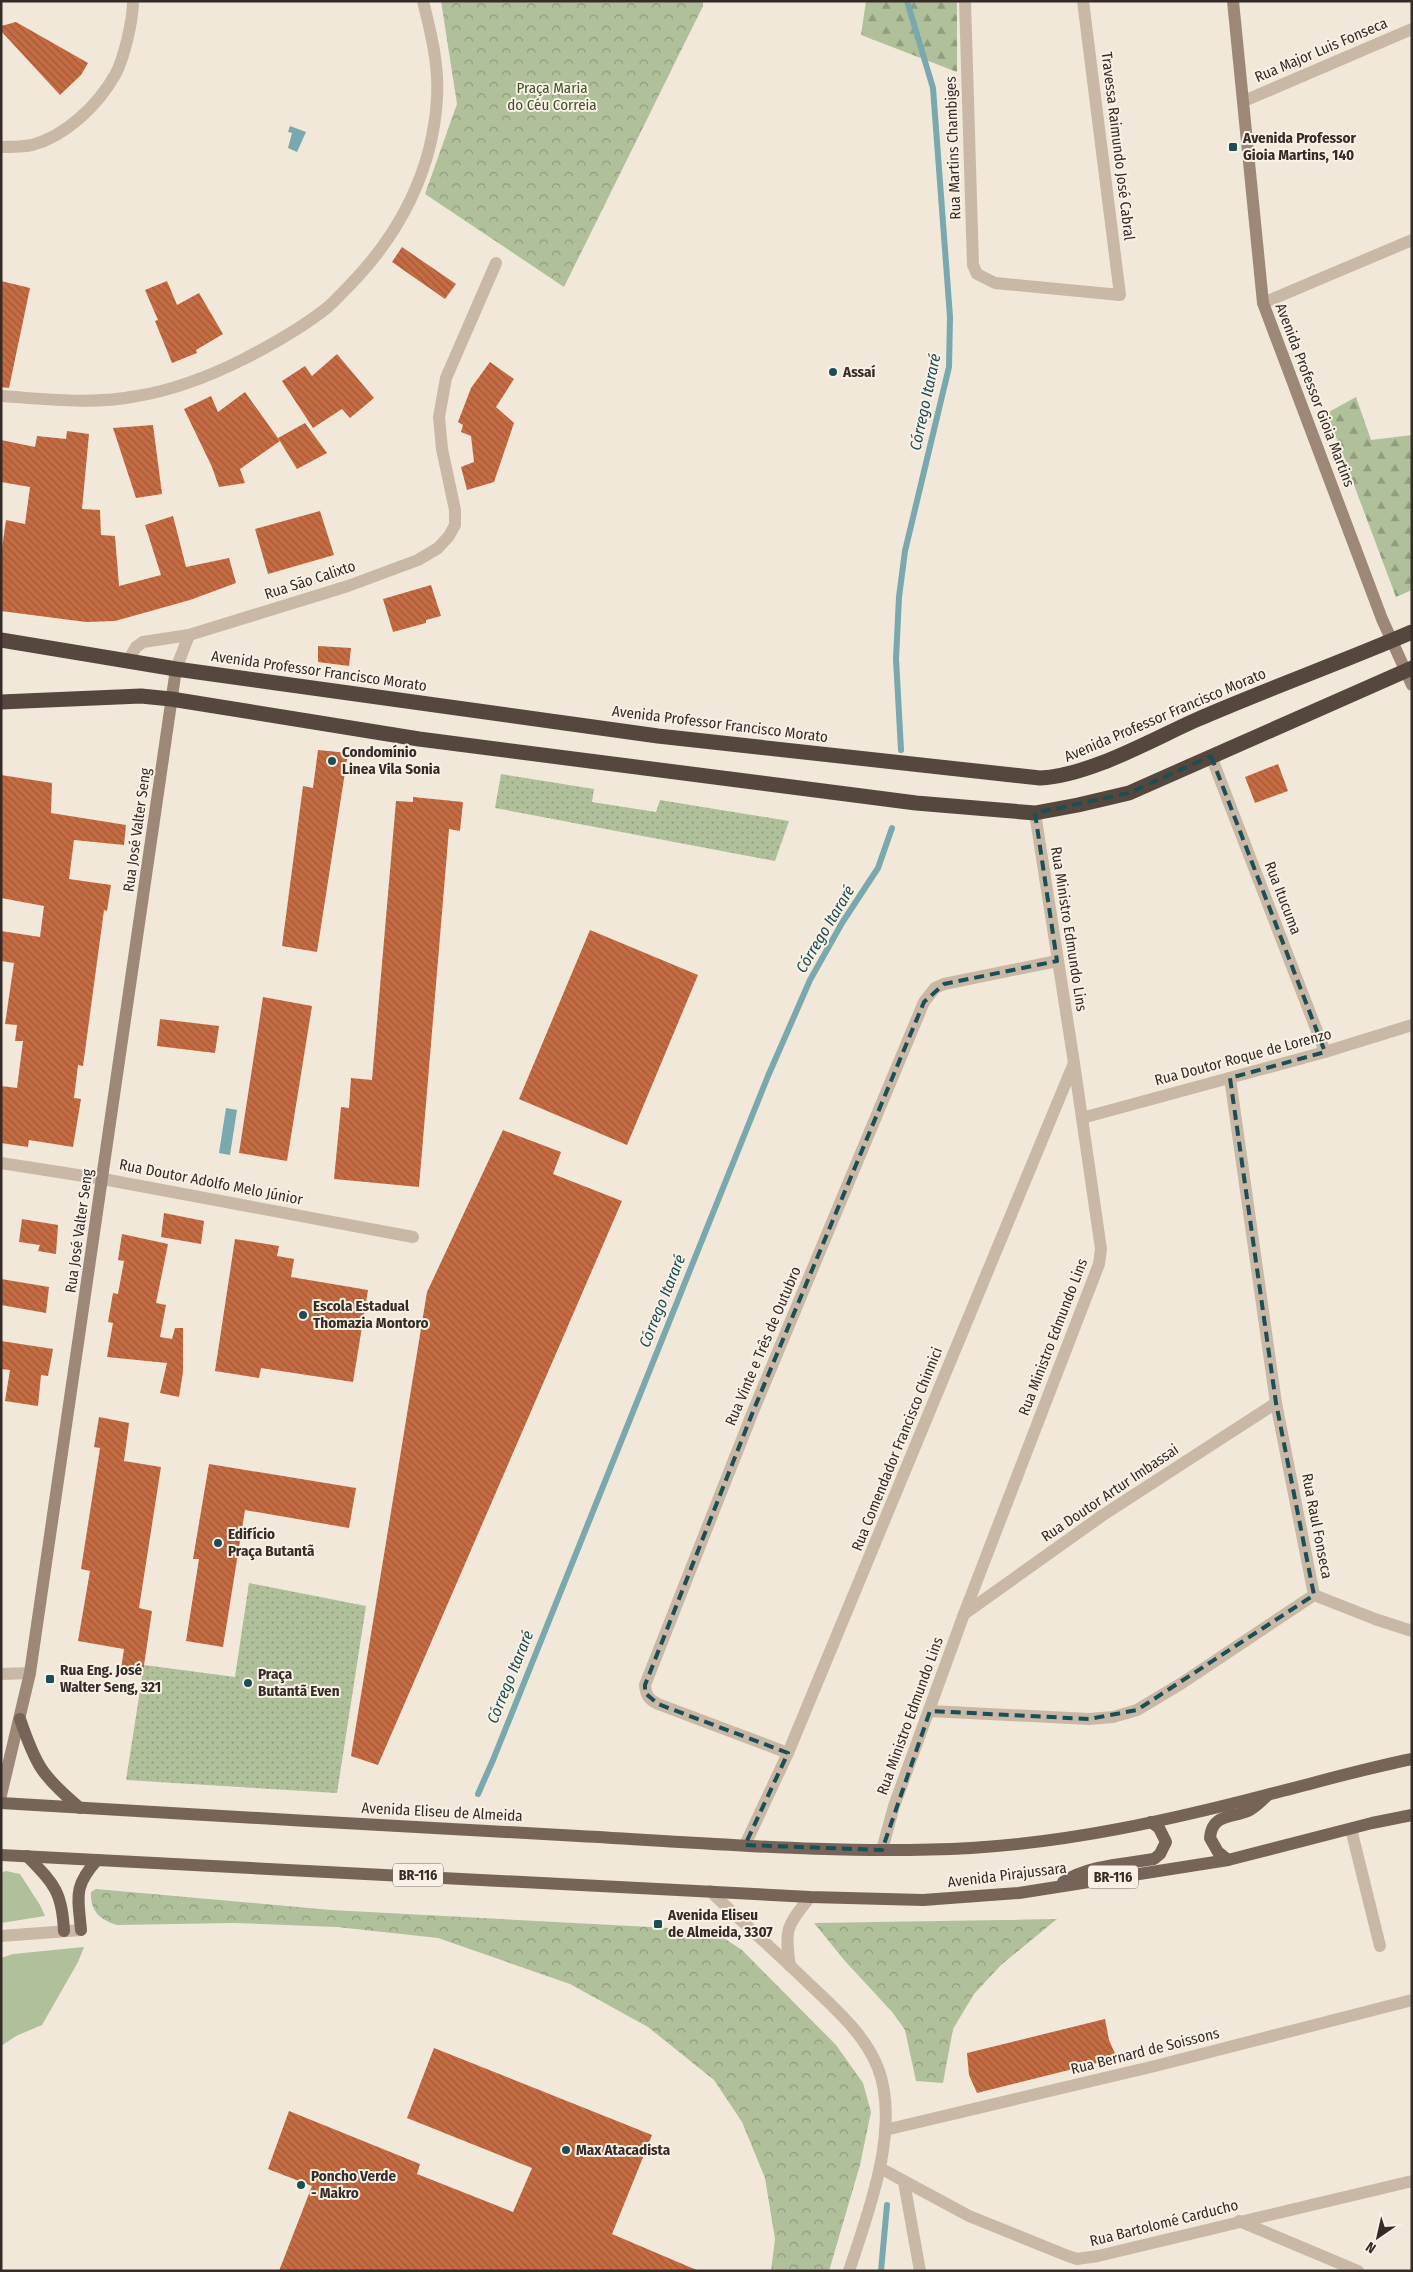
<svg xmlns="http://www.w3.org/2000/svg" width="1413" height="2272" font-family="'Fira Sans Condensed',sans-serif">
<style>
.grass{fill:#b0c09a}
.forest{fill:url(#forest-firs)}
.park{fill:url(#park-crowns)}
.garden{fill:url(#garden-dots)}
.water{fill:#79a8ae}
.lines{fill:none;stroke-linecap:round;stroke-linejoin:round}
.stream{stroke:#79a8ae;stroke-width:6}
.building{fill:url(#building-back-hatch)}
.street{stroke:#c9b8a6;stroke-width:12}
.secondary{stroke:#9d8777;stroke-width:12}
.primary{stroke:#776458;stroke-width:12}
.highway{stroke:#56473e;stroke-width:15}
.marked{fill:none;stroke:#1c4e56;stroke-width:4;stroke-dasharray:10 6;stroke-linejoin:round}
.poi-dot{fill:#1c4e56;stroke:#f9f1e6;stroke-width:2}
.labels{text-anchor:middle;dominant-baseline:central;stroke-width:4;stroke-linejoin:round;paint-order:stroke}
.shield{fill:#f9f1e6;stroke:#706760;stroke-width:1}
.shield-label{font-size:14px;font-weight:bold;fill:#352c27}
.street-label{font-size:15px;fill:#352c27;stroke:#f9f1e6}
.park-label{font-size:15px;fill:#41532b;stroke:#f9f1e6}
.poi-label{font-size:15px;font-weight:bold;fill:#352c27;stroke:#f9f1e6;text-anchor:start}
.water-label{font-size:16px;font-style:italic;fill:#1c4e56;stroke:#f9f1e6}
</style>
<defs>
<pattern id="forest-firs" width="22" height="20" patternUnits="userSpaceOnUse" patternTransform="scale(1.25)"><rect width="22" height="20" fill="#b0c09a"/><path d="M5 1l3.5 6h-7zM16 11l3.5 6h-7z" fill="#909c7e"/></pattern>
<pattern id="park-crowns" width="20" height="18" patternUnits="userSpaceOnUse" patternTransform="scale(1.25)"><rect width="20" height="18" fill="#b0c09a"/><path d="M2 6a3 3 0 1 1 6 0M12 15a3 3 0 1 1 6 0" fill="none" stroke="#909c7e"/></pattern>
<pattern id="garden-dots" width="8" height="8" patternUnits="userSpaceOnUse" patternTransform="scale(1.25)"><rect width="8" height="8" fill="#b0c09a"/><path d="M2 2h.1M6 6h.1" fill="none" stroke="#909c7e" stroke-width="1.8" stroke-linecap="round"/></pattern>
<pattern id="building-back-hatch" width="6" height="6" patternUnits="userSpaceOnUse" patternTransform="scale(1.25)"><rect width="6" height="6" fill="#c56c43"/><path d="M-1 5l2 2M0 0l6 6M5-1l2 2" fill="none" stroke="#a15938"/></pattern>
</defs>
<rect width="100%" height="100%" fill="#f1e8d9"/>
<g class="grass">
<path d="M6 1871 20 1874 40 1905 45 1916 1 1923V1873Z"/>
<path d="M84 1947 78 1962 42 2025 16 2036 1 2046V1958L13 1954Z"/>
</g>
<g class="forest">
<path d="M866 1H957V72L861 35Z"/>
<path d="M1356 397 1371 440 1412 435V590L1396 597 1327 413Z"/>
</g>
<g class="park">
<path d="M441 1H703V6L564 287 425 194 457 104Z"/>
<path d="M96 1889 331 1910 669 1928 719 1935 742 1950 836 2045 863 2083 871 2112 860 2165 829 2271H771L775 2239 765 2178 742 2122 714 2080 648 2027 570 1984 438 1938 337 1927 234 1923 117 1925C100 1920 90 1911 91 1892Z"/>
<path d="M1057 1919 1001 1965 974 1994 953 2029 943 2083 916 2081 905 2030 893 2013 845 1961 814 1923Z"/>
</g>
<g class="garden">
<path d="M501 774 594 789 592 802 656 812 660 800 789 821 775 861 495 808Z"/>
<path d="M249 1583 366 1606 337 1793 126 1780 144 1665 235 1677Z"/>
</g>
<g class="water">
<path d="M290 126 306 132 297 152 288 148 292 133 288 132Z"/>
<path d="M226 1108 237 1110 230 1155 219 1153Z"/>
</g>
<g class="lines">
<g class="stream">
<path d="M901 750 896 659 899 597 905 551 949 367 950 317 933 88 907 1"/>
<path d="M478 1794 493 1760 768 1076 810 980 842 923 878 868 892 828"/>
<path d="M881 2271 887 2205"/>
</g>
</g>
<g class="building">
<path d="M16 22 88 63 81 75 60 95 1 31V26Z"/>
<path d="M402 247 456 284 445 299 392 262Z"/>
<path d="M1 281 30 288 9 388 1 387Z"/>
<path d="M167 281 177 305 199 293 223 334 196 350 197 353 172 363 155 321 158 320 145 290Z"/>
<path d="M337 354 374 398 350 418 342 409 313 428 282 381 305 366 312 376Z"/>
<path d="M490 362 514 379 496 407 514 423 494 482 467 490 461 467 474 462 471 436 461 432 463 425 458 422 471 388Z"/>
<path d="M245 392 280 441 240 469 245 483 219 487 212 467 184 409 211 396 218 412Z"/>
<path d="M305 423 327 453 297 469 278 438Z"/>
<path d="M153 425 162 494 136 498 113 428Z"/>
<path d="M67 431 89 434 82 509 100 510 101 535 115 536 119 586 161 575 145 525 173 516 186 567 229 558 236 583 190 600 115 621 86 622 1 611V555L6 520 25 524 30 487 1 482V440L35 447 37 436 66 439Z"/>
<path d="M320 511 334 555 268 574 255 529Z"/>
<path d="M431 585 441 616 426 620V623L393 632 383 599Z"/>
<path d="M318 646 351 648 349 666 318 662Z"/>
<path d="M318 750 348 753 317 952 282 946 303 786 313 788Z"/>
<path d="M1278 764 1288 791 1255 803 1245 777Z"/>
<path d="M1 775 52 783 51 813 126 825 124 845 74 840 69 879 111 885 107 911 104 910 83 1066 78 1065 74 1098 81 1099 73 1147 29 1140 28 1147 1 1143V1086L17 1088 23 1041H15L17 1025 5 1024 14 963 1 961V931L40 937 44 906 1 898Z"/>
<path d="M413 797 463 802 460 831 449 829 419 1187 334 1179 341 1107 349 1108 351 1078 372 1080 396 801 413 802Z"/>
<path d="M590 930 698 975 627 1145 519 1099Z"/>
<path d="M263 997 312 1006 287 1161 239 1153Z"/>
<path d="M160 1019 219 1026 215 1053 157 1046Z"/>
<path d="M503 1130 561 1152 553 1174 622 1201 378 1765 351 1756 427 1292Z"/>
<path d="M164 1213 204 1221 201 1244 161 1237Z"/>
<path d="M22 1219 58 1225 56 1254 38 1251 40 1245 19 1242Z"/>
<path d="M122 1234 168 1244 156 1303 166 1305 160 1337 172 1339 175 1328H183V1372L179 1397 160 1393 167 1363 107 1357 113 1323 108 1322 113 1293 118 1294 124 1261 118 1260Z"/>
<path d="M235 1239 279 1246 277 1256 294 1259 291 1277 368 1290 353 1382 261 1368 259 1378 215 1371Z"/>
<path d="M1 1279 49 1287 46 1313 1 1305Z"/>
<path d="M1 1341 53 1349 48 1376 41 1375 38 1406 5 1401 10 1370 1 1369Z"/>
<path d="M99 1417 129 1423 124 1461 161 1467 139 1608 152 1611 143 1672 121 1669 124 1649 78 1641 90 1571 81 1569 100 1448 94 1447Z"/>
<path d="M209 1464 356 1488 349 1528 245 1510 223 1647 186 1641 199 1559H193Z"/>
<path d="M1105 2019 1109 2040 1117 2058 977 2093 969 2075 967 2053Z"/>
<path d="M434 2048 652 2135 612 2234 699 2271H279L312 2186 268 2169 289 2111 420 2164 417 2174 513 2212 532 2168 407 2118Z"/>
</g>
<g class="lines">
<g class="street">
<path d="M965 1 973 265 977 274 995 283 1120 295 1083 1"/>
<path d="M1244 101 1412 29"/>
<path d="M1 147C11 147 22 147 32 145 66 136 98 105 115 75 124 59 133 20 133 1"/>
<path d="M1263 303 1412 240"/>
<path d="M1 396C46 399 92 405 137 396 175 390 210 376 244 359 273 344 302 328 328 307 335 301 342 293 349 286 399 235 433 171 437 98 439 65 431 33 423 1"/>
<path d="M128 661 136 647 143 642 189 635 348 586 418 560 438 548 449 536 455 525V510L442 449 439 417 446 378 496 263"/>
<path d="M176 669 189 635"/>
<path d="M1211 756 1325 1052"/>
<path d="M1082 1118 1325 1052 1412 1025"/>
<path d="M1 1163 103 1179 413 1237"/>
<path d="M1314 1595 1375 1619 1412 1631"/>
<path d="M964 1614 1103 1515 1276 1403"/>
<path d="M1 1674 30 1673"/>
<path d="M930 1711 1089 1719 1113 1717 1137 1710 1182 1683 1314 1595 1276 1403 1230 1078"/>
<path d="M788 1753 658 1704C648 1699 646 1695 645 1685L754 1409 924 1002 935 988 944 984 1057 961"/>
<path d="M1351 1829 1380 1946"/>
<path d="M745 1845 788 1753 1074 1063"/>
<path d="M882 1850 894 1806 964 1614 1099 1264 1101 1249 1074 1063 1035 813"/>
<path d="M710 1891C741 1921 773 1949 804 1979 831 2005 864 2032 878 2068 901 2128 868 2213 849 2271"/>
<path d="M1 1936 81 1930"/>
<path d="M790 1966C784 1928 787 1926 810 1897"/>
<path d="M885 2130 1155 2066 1412 2000"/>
<path d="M880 2168 969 2216 1068 2256 1077 2259 1098 2256 1412 2181"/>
<path d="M904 2182 920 2271"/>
<path d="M1239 2221 1358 2271"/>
</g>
<g class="secondary">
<path d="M1233 1 1263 303 1382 619 1412 685"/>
<path d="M1 1795 30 1673 176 669"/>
</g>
<g class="primary">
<path d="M20 1719C36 1766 42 1776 80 1808"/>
<path d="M1 1803C194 1814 386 1826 579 1836 709 1843 841 1855 971 1848 1071 1842 1170 1820 1266 1795 1315 1783 1362 1769 1412 1759"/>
<path d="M1 1855 810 1897 923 1900 1019 1893 1228 1860 1372 1823 1412 1815"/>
<path d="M27 1856C54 1884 62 1891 64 1931"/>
<path d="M1228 1860 1218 1852 1210 1838C1212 1814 1231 1818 1248 1811 1255 1808 1261 1801 1267 1796"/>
<path d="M1063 1882C1089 1865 1124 1864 1154 1859L1160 1854 1166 1842 1159 1828 1151 1822"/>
<path d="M81 1930C78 1896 73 1887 97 1860"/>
</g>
<g class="highway">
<path d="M1 640 176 669 658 736 1040 778C1089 776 1151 740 1196 720 1267 689 1340 663 1412 632"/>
<path d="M1 702 141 696 171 699 419 739 916 803 1035 813 1078 805 1129 793 1412 668"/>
</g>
</g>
<path class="marked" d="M1211 756 1325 1052 1230 1078 1276 1403 1314 1595 1137 1710 1089 1719 930 1711 882 1850 745 1845 788 1753 658 1704 645 1693V1685L754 1409 924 1002 944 984 1057 961 1035 813 1129 793Z"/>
<g class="poi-dot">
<rect x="1228" y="142" width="10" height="10" rx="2.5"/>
<circle cx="833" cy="372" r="5"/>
<circle cx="332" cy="761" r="5"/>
<circle cx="303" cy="1315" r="5"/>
<circle cx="218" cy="1543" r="5"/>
<rect x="45" y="1674" width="10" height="10" rx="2.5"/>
<circle cx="248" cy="1683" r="5"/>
<rect x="653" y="1919" width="10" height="10" rx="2.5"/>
<circle cx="566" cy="2150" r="5"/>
<circle cx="301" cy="2185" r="5"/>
</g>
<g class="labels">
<g class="shield">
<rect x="393" y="1863.5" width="50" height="23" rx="4"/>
<rect x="1088" y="1865.5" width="50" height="23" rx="4"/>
</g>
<g class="shield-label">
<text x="418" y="1875">BR-116</text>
<text x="1113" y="1877">BR-116</text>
</g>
<g class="street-label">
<text transform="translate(1321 50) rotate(-23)">Rua Major Luis Fonseca</text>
<text transform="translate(1118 146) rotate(83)">Travessa Raimundo José Cabral</text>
<text transform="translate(953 148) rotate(-92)">Rua Martins Chambiges</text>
<text transform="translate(1315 395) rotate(69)">Avenida Professor Gioia Martins</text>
<text transform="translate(310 580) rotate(-18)">Rua São Calixto</text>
<text transform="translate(319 671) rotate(8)">Avenida Professor Francisco Morato</text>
<text transform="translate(1165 715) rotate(-23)">Avenida Professor Francisco Morato</text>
<text transform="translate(720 724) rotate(7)">Avenida Professor Francisco Morato</text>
<text transform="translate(137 830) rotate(-82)">Rua José Valter Seng</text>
<text transform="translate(1283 898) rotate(69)">Rua Itucuma</text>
<text transform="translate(1069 929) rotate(81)">Rua Ministro Edmundo Lins</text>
<text transform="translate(1243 1057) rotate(-15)">Rua Doutor Roque de Lorenzo</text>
<text transform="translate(211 1182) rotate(11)">Rua Doutor Adolfo Melo Júnior</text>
<text transform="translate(79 1231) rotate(-82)">Rua José Valter Seng</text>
<text transform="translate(1053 1337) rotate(-69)">Rua Ministro Edmundo Lins</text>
<text transform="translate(763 1346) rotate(-67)">Rua Vinte e Três de Outubro</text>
<text transform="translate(897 1449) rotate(-68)">Rua Comendador Francisco Chinnici</text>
<text transform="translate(1110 1493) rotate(-34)">Rua Doutor Artur Imbassai</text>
<text transform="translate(1317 1526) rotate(79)">Rua Raul Fonseca</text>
<text transform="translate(910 1716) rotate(-70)">Rua Ministro Edmundo Lins</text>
<text transform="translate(442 1812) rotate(3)">Avenida Eliseu de Almeida</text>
<text transform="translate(1007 1875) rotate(-7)">Avenida Pirajussara</text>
<text transform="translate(1145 2051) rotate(-14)">Rua Bernard de Soissons</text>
<text transform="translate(1164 2223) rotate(-14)">Rua Bartolomé Carducho</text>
</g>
<g class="park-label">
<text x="552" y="88">Praça Maria<tspan x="552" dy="17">do Céu Correia</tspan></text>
</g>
<g class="poi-label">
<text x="1243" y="138">Avenida Professor<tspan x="1243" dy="17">Gioia Martins, 140</tspan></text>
<text x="843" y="372">Assaí</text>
<text x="342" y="752">Condomínio<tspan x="342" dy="17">Linea Vila Sonia</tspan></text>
<text x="313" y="1306">Escola Estadual<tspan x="313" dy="17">Thomazia Montoro</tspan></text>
<text x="228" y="1534">Edifício<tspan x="228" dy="17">Praça Butantã</tspan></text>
<text x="60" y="1670">Rua Eng. José<tspan x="60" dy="17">Walter Seng, 321</tspan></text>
<text x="258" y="1674">Praça<tspan x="258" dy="17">Butantã Even</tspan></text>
<text x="668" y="1915">Avenida Eliseu<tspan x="668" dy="17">de Almeida, 3307</tspan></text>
<text x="576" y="2150">Max Atacadista</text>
<text x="311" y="2176">Poncho Verde<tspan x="311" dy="17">- Makro</tspan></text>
</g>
<g class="water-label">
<text transform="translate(925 402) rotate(-78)">Córrego Itararé</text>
<text transform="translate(825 929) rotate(-59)">Córrego Itararé</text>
<text transform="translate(662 1301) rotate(-68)">Córrego Itararé</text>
<text transform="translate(510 1677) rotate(-68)">Córrego Itararé</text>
</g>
</g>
<rect width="1413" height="2272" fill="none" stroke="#352c27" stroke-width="5"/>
<g transform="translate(1378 2237) rotate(214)" stroke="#f9f1e6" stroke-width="4" paint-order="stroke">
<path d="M0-4L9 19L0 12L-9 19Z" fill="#352c27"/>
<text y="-8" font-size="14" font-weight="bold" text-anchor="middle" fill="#352c27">N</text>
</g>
</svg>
